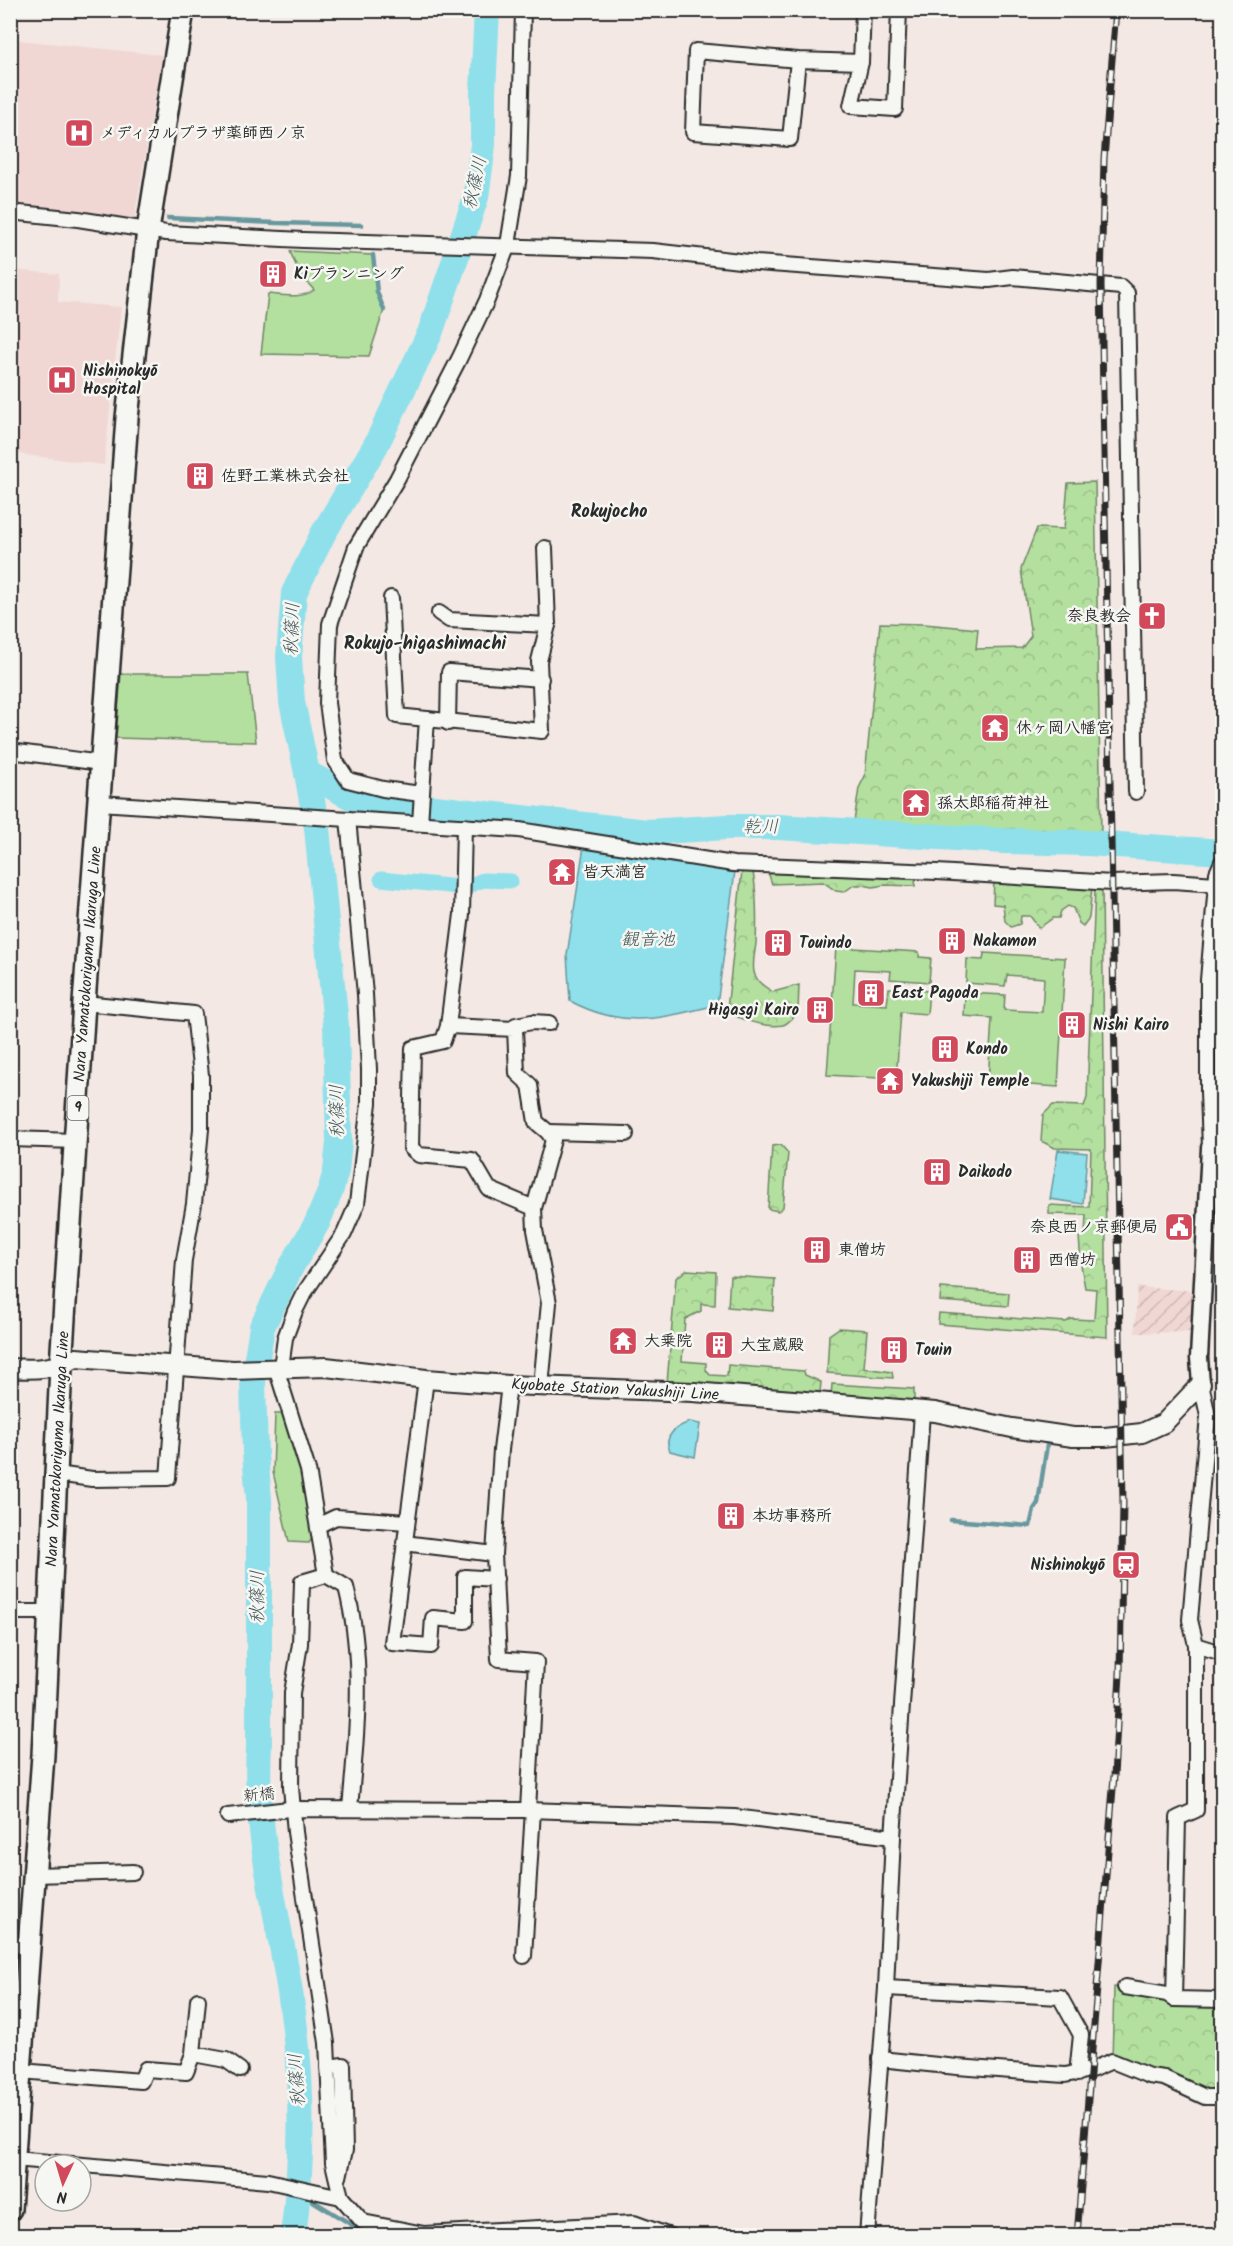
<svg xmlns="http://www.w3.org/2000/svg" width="1233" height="2246" font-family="Kalam,'Klee One',sans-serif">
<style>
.built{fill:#f0d7d3}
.industrial{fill:url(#industrial-furrows)}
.green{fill:#b3e09f;stroke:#6f8665;stroke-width:1.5}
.forest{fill:url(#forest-crowns);stroke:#6f8665;stroke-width:1.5}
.water{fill:#8fe0eb;stroke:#67989e;stroke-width:1.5}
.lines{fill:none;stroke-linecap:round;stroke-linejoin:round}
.stream{stroke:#67989e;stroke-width:4.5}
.canal{stroke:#8fe0eb;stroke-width:15}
.river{stroke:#8fe0eb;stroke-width:26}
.minor-casing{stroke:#2b2b2b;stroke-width:18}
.tertiary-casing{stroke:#2b2b2b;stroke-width:21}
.secondary-casing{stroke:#2b2b2b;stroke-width:22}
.primary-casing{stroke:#2b2b2b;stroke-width:26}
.minor{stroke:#f6f6f2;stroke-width:14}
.tertiary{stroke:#f6f6f2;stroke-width:16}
.secondary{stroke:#f6f6f2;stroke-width:18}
.primary{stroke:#f6f6f2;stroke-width:21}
.rail-casing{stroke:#2b2b2b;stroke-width:7}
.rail{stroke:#f6f6f2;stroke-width:4.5;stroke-dasharray:14;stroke-linecap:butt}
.labels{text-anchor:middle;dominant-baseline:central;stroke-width:5;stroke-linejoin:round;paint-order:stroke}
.shield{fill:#f6f6f2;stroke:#686867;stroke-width:1.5}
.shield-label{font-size:15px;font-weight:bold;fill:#2b2b2b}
.poi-label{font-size:16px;font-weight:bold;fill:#2b2b2b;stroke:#f6f6f2;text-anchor:start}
.street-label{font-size:16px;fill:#2b2b2b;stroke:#f6f6f2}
.water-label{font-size:18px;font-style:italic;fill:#44585b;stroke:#f6f6f2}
.neighbourhood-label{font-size:18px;font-weight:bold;fill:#2b2b2b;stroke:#f6f6f2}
</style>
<defs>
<pattern id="industrial-furrows" width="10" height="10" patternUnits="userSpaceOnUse" patternTransform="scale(1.5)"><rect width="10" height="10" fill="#f0d7d3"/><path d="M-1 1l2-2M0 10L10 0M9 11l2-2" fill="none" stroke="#ceb9b5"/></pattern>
<pattern id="forest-crowns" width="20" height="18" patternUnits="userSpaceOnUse" patternTransform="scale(1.5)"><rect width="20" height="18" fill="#b3e09f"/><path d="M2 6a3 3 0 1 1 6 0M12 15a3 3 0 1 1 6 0" fill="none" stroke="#9ac089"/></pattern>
</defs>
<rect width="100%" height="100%" fill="#f3e8e4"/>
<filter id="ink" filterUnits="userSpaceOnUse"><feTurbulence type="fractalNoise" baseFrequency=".0167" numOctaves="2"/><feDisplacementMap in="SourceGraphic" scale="12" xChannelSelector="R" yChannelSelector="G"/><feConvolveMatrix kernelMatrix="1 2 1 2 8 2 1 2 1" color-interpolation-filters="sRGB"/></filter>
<g filter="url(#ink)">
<g class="built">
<path d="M10 39 162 55 133 227 11 212Z"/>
<path d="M11 270 59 274 58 302 121 307 104 465 11 453Z"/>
</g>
<path class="industrial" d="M1137 1287 1195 1291 1193 1332 1135 1333Z"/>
<g class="green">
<path d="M290 251 373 255 377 292 384 310 369 356 261 354 268 294C282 295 303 299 314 290 302 278 296 267 290 251Z"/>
<path d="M121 674H248L256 742 116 738Z"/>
<path d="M836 947 919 952V957L931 958 929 982 890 979 891 971 855 969 853 1003 887 1005 889 988 929 991 927 1014 901 1012 896 1079 827 1075Z"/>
<path d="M984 953 1065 958 1058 1087 988 1082 992 1018 964 1016 965 993 1005 995 1004 1010 1042 1012 1044 978 1007 975 1005 986 966 983 967 959 983 960Z"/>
<path d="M275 1414H285L303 1472 313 1537 309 1543 289 1542 273 1472Z"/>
</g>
<g class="forest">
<path d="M1095 482 1101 834 854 822 859 788 865 776 880 623 924 624 978 629 976 649 1022 648 1031 636 1021 569 1037 528 1064 529 1068 483Z"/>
<path d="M742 871 753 872C757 894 757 920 756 943 755 953 752 962 754 972 756 982 765 987 773 992L799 985 798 1012C793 1017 789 1023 783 1025 769 1028 736 1020 727 1010Z"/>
<path d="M768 872 916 874 915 886 884 885 873 887 863 885H854L844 892 836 891 823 882 772 884Z"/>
<path d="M994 879 1092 887 1089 918 1083 926 1079 923 1073 908 1068 906 1061 911 1059 918H1053L1039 928 1030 916H1021L1020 924 1011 927 1005 921 1003 905 993 904Z"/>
<path d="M1095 888H1102L1107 1337 938 1324 939 1313 1066 1322 1071 1319 1094 1320 1096 1289 1085 1288 1081 1265 1079 1236 1085 1235 1086 1215 1049 1214V1205L1089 1207 1091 1149 1055 1148 1041 1141 1043 1115 1053 1105 1084 1106 1087 1098Z"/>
<path d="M781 1145 788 1153 783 1207 778 1211 768 1209 772 1146Z"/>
<path d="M687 1270 716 1272 715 1305 701 1304V1311L685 1319 682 1361 706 1363V1370L710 1375 727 1376 728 1365 804 1371 805 1375 821 1382 820 1393 667 1383 676 1278Z"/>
<path d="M730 1276 775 1279 773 1311 728 1307Z"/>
<path d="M941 1288 1009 1293 1008 1306 940 1301Z"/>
<path d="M839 1328 867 1330 864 1368 892 1372 893 1378 827 1373 829 1335Z"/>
<path d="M832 1384 914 1389V1402L831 1396Z"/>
<path d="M1114 1987 1222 2001V2096L1112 2060Z"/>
</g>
<g class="water">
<path d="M584 846 653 860 735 871 717 1005C660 1018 625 1030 570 1001L567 955Z"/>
<path d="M1058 1150 1087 1153 1083 1204 1050 1199Z"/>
<path d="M690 1422 700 1424 695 1457 670 1451C662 1436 677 1426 690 1422Z"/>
</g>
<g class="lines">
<g class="stream">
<path d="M168 218 276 223 362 225"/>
<path d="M373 255 377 292 384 310"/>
<path d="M951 1520 1030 1526 1034 1509 1038 1503 1047 1445"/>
<path d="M298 2195 313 2201 362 2231 382 2236"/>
<path d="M592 2236H621"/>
</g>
<path class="canal" d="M381 879 458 887H466L483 880 511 881"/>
<g class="river">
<path d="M307 773 351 797 382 802 647 832 727 827H778L1004 841 1088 843 1222 852"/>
<path d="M293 2236C303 2162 303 2087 293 2013 282 1925 253 1837 259 1747V1499L255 1454 253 1382 262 1327 291 1267 317 1223 330 1192 336 1171 339 1142 336 1026 317 828 307 773 292 702 289 657 294 593 323 534 376 445 430 333 454 263 476 197 483 145V91L487 10"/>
</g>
<g class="minor-casing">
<g id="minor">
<path d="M798 60 790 139 693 132 696 51 798 60 861 62 863 10"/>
<path d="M861 62 851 106 895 109 899 10"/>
<path d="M10 212 78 219 166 233 303 240 653 251 757 263 989 280 1013 277 1121 287 1127 293 1136 792"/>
<path d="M391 598 397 716 427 719 420 823"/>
<path d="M439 613 449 620 548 625"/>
<path d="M427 719 542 731 539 661 548 625 545 548"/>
<path d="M448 723 449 672 541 679"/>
<path d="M10 751 101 763"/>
<path d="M421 794 383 789 348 780 335 760 327 703 330 624 356 547 397 479 459 359 487 300 508 245 519 176 523 10"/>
<path d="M99 803 519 830 733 864 937 872 1112 883 1173 881 1216 884"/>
<path d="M348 819 365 994 369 1069V1103L357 1204 344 1234 303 1295 295 1311 285 1338 281 1368H276L308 1470 326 1575 346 1587C365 1662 357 1732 350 1808"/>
<path d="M464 826 462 914 448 1026 443 1041 413 1048 411 1148 419 1155 472 1160 489 1189 534 1208 535 1230 549 1303 541 1386"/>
<path d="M448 1026 515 1029 517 1073 530 1085 536 1122 548 1132 553 1140 534 1208"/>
<path d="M515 1029 516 1025 532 1022 549 1023"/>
<path d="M548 1132 626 1134"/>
<path d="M10 1139 76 1141"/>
<path d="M1210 1148 1208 1092V980L1216 884 1217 873 1222 862"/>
<path d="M426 1379 392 1643 431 1646 433 1618 465 1621V1577L496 1579"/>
<path d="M1201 1384 1208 1416 1190 1620 1196 1645 1222 1653"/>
<path d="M509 1385 501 1450 494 1554 499 1659 536 1662 528 1810"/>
<path d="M57 1474 92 1479 168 1478 184 1260 194 1204 201 1129V1075L194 1014 84 1003"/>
<path d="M319 1525 336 1517 407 1522"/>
<path d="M404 1543 494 1554"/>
<path d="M326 1575 302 1582 300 1644 292 1693 291 1787 295 1832 327 2043 333 2163 341 2197 363 2222 424 2234 634 2223 670 2236"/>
<path d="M10 1612H50"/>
<path d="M228 1816 289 1809 528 1810 734 1817 893 1837"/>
<path d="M35 1875 133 1872"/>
<path d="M10 1944 30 1946"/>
<path d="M524 1956 533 1810"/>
<path d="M1125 1987 1167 1994 1174 1999 1222 2000"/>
<path d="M886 1988 1060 1997 1081 2035 1077 2074"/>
<path d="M1174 1999 1178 1818 1196 1810V1645"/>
<path d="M193 2054 226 2060 240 2070"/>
<path d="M880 2059 957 2067 1065 2075 1091 2070 1112 2061 1149 2076 1164 2078 1205 2097H1222"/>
<path d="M328 2067 343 2065 345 2150 339 2177"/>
<path d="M21 2071 141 2081 146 2069 186 2072 193 2054 198 2000"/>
<path d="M14 2159 268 2181 341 2197"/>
<path d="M867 2236 886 1988 893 1837 922 1412"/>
</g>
</g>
<g class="tertiary-casing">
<path id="tertiary" d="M1201 1384 1199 1358 1210 1148 1222 1146"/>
</g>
<g class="secondary-casing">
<path id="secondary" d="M10 1368C34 1370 55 1369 76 1358L233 1370 326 1367 426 1379 509 1385 693 1392 793 1400 935 1412 1012 1428 1073 1437H1105L1142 1433 1164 1423 1201 1384"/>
</g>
<g class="primary-casing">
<path id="primary" d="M10 2209 43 1755 61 1366 84 1003 127 418 148 230 183 10"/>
</g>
<use href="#minor" class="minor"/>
<use href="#tertiary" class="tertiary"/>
<use href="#secondary" class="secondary"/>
<use href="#primary" class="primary"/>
<g class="rail-casing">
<path id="rail" d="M1077 2236 1114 1776 1120 1674 1123 1503 1101 285 1104 159 1116 10"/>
</g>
<use href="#rail" class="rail"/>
</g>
</g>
<defs>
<g id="hospital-square" transform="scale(1.5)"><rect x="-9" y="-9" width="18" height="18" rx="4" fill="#d1495b" stroke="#f6f6f2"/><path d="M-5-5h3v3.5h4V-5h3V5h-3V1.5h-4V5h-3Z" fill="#fff"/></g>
<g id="building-square" transform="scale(1.5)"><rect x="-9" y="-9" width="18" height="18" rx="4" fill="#d1495b" stroke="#f6f6f2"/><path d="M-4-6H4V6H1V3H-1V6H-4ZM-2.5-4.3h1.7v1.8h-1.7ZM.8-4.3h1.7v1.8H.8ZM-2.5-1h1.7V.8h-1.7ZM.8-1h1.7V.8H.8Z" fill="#fff"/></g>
<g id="church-square" transform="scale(1.5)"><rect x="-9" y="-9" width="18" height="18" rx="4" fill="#d1495b" stroke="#f6f6f2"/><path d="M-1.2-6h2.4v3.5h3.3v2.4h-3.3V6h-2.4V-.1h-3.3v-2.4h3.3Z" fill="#fff"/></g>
<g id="temple-square" transform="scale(1.5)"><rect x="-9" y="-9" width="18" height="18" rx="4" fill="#d1495b" stroke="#f6f6f2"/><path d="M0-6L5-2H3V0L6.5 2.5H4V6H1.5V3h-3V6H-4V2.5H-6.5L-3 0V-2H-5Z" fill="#fff"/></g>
<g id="civic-square" transform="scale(1.5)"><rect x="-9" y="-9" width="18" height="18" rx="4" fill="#d1495b" stroke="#f6f6f2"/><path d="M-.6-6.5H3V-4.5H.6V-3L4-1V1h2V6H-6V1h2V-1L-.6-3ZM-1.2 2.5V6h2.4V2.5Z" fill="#fff"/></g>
<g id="station-square" transform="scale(1.5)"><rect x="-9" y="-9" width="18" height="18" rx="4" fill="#d1495b" stroke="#f6f6f2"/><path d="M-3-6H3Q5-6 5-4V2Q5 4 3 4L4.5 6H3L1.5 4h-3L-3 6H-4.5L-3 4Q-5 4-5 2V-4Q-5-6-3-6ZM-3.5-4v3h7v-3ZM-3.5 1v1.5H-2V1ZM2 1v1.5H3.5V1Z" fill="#fff"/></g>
</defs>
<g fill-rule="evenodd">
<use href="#hospital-square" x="79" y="133"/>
<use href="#building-square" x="273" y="274"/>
<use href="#hospital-square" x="62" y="380"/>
<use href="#building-square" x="200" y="476"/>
<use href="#church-square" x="1152" y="616"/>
<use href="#temple-square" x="995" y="728"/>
<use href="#temple-square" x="916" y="803"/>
<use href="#temple-square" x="562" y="872"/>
<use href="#building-square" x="952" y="941"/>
<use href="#building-square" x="778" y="943"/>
<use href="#building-square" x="871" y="993"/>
<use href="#building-square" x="820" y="1010"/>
<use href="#building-square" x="1072" y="1025"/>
<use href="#building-square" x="945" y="1049"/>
<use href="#temple-square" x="890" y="1081"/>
<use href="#building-square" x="937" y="1172"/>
<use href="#civic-square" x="1179" y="1227"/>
<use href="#building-square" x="817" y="1250"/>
<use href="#building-square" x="1027" y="1260"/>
<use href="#temple-square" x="623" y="1341"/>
<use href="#building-square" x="719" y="1345"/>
<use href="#building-square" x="894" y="1350"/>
<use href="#building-square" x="731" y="1516"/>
<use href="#station-square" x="1126" y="1565"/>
</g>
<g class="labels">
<rect class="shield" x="67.5" y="1096" width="21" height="24" rx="4.5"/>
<g class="shield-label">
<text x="78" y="1108">9</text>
</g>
<g class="poi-label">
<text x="100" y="133">メディカルプラザ薬師西ノ京</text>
<text x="294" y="274">Kiプランニング</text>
<text x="83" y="371">Nishinokyō<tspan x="83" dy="18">Hospital</tspan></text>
<text x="221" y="476">佐野工業株式会社</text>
<text x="1131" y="616" text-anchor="end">奈良教会</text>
<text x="1016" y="728">休ヶ岡八幡宮</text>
<text x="937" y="803">孫太郎稲荷神社</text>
<text x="583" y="872">皆天満宮</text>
<text x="973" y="941">Nakamon</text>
<text x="799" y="943">Touindo</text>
<text x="892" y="993">East Pagoda</text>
<text x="799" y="1010" text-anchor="end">Higasgi Kairo</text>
<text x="1093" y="1025">Nishi Kairo</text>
<text x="966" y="1049">Kondo</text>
<text x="911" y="1081">Yakushiji Temple</text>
<text x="958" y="1172">Daikodo</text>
<text x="1158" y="1227" text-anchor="end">奈良西ノ京郵便局</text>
<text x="838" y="1250">東僧坊</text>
<text x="1048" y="1260">西僧坊</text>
<text x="644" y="1341">大乗院</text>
<text x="740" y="1345">大宝蔵殿</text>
<text x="915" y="1350">Touin</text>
<text x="752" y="1516">本坊事務所</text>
<text x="1105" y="1565" text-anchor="end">Nishinokyō</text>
</g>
<g class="street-label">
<text transform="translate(88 964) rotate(-86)">Nara Yamatokoriyama Ikaruga Line</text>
<text transform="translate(615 1390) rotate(3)">Kyobate Station Yakushiji Line</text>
<text transform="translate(58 1449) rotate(-87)">Nara Yamatokoriyama Ikaruga Line</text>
<text transform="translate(259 1795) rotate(-5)">新橋</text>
</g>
<g class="water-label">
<text transform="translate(476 183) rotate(-78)">秋篠川</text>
<text transform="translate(293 629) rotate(-88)">秋篠川</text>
<text transform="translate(761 828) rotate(-1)">乾川</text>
<text x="648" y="940">観音池</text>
<text transform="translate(338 1111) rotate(-91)">秋篠川</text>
<text transform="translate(258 1597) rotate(-90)">秋篠川</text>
<text transform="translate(298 2080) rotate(-94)">秋篠川</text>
</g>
<g class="neighbourhood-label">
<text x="609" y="512">Rokujocho</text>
<text x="425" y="644">Rokujo-higashimachi</text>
</g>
</g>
<rect width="1233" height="2246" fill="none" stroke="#f6f6f2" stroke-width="36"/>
<rect x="18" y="18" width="1197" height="2210" fill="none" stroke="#2b2b2b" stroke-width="2" filter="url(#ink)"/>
<g transform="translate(63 2183) rotate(184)"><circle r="28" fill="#f6f6f2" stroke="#a5a5a2" stroke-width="1.5"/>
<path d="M0-4.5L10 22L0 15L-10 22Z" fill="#d1495b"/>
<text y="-9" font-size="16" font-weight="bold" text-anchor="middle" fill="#2b2b2b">N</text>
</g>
</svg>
